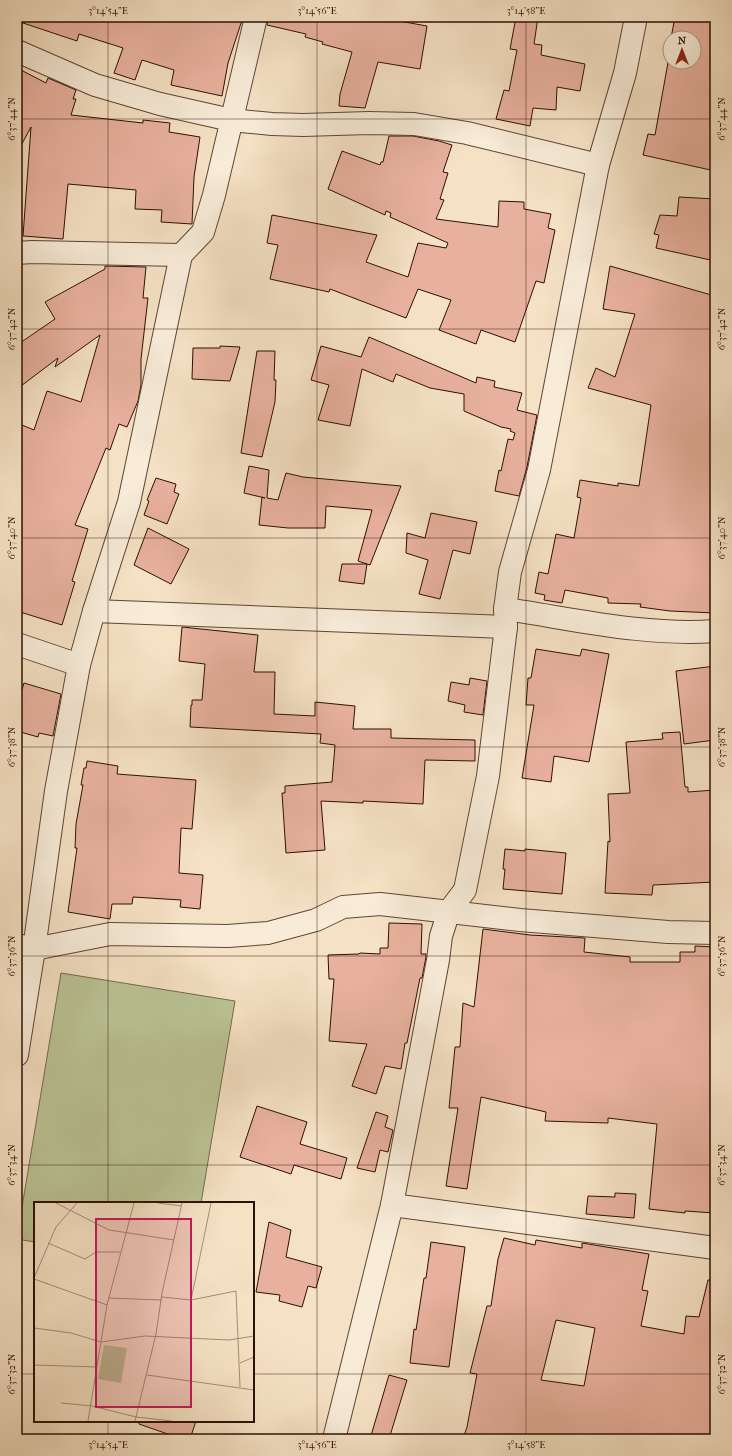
<svg xmlns="http://www.w3.org/2000/svg" width="732" height="1456" font-family="'IM FELL French Canon',serif">
<style>
.green{fill:#bac395;stroke:#74694d}
.building{fill:#e8b19e;stroke:#2d0f05;fill-rule:evenodd}
.lines{fill:none;stroke-linecap:round;stroke-linejoin:round}
.minor-casing{stroke:#5f4435;stroke-width:24}
.minor{stroke:#f8ecd9;stroke-width:22}
.ticks{fill:none;stroke:#2d0f05;stroke-width:1;stroke-opacity:0.45}
.inset-road{fill:none;stroke:#a58d78;stroke-width:1}
.view{fill:#c2185b;fill-opacity:0.15;stroke:#c2185b;stroke-width:2}
.inset-edge{fill:none;stroke:#2d0f05;stroke-width:2}
.neatline{fill:none;stroke:#2d0f05;stroke-width:1.5}
.ticks-label{font-size:10px;text-anchor:middle;fill:#2d0f05}
</style>
<rect width="100%" height="100%" fill="#f5e1c4"/>
<filter id="stains"><feTurbulence type="fractalNoise" baseFrequency=".005" numOctaves="4"/><feColorMatrix values="0 0 0 0 .2 0 0 0 0 .09 0 0 0 0 .02 0 0 0 .5 -.17"/></filter>
<radialGradient id="worn" r=".72"><stop offset=".6" stop-color="#630" stop-opacity="0"/><stop offset="1" stop-color="#630" stop-opacity=".3"/></radialGradient>
<path class="green" d="M61 973 235 1001 201 1203H35V1242L17 1239V1237Z"/>
<g class="building">
<path d="M17 17H243L228 63 222 96 171 85 174 70 142 60 135 80 114 73 123 48 79 34 77 41 17 21Z"/>
<path d="M268 17H389L388 19 427 26 420 69 378 62 365 108 339 106 340 94 352 52 322 44 323 42 305 37 306 34 267 25Z"/>
<path d="M516 17H538L534 44 542 45 541 55 585 64 580 91 557 87 556 110 533 108 530 126 496 119 504 90 509 91 517 50 510 49Z"/>
<path d="M675 17H693L715 21V171L643 155 648 134 655 135 669 57H668L670 46V62H694V38H671Z"/>
<path d="M17 68 46 83 48 78 76 90 73 99H76L71 115 143 123V120L170 123 169 132 200 137 194 177 192 224 161 222 162 210 135 209 136 190 68 184 63 239 23 236 31 127 17 153Z"/>
<path d="M389 136H413L439 141 452 145 443 172 448 173 440 199 444 200 436 219 498 227 499 201 524 202V209L551 214 548 228 555 230 544 283 536 281 515 342 481 330 476 344 439 330 451 300 418 289 406 318 330 289 329 292 270 279 278 245 267 243 272 215 377 235 366 262 408 277 418 243 446 248 448 243 390 217 391 213 386 211 385 215 328 189 342 151 380 165 381 162H383Z"/>
<path d="M679 197 715 199V261L656 248 659 235 654 234 660 215 677 216Z"/>
<path d="M105 266 146 267 143 298H148L141 359V385L138 401 127 427 119 424 110 450 106 448 75 525 88 529 72 581 75 582 62 625 17 611V580L21 569 17 568V423L34 430 47 391 81 402 100 335 55 367 58 358 17 389V345L55 319 45 302 105 269Z"/>
<path d="M610 266 715 296V613L670 611 640 607 641 604 608 603V598L565 590 562 603 544 600 545 595 535 593 539 572 548 574 556 534 574 538 581 498 577 497 580 480 618 486V483L639 486 651 405 588 388 596 368 615 377 635 314 603 309Z"/>
<path d="M369 337 476 383 477 377 495 381 494 387 522 393 517 410 537 415 527 467 519 496 495 491 499 470 501 471 508 439 513 440 515 433 510 431 511 429 501 427 464 411V394L430 388 396 374 393 382 362 369 350 426 318 420 329 385 311 380 321 346 361 357Z"/>
<path d="M220 346 240 347 230 381 192 379 193 348H220Z"/>
<path d="M257 351H275L274 380H276L275 402 262 457 241 453Z"/>
<path d="M249 466 269 470 267 498 278 500 286 473 303 477 401 486 370 565 358 561 372 510 326 506 325 528H288L259 525 262 497 265 498 244 493Z"/>
<path d="M156 478 176 484 174 492 179 494 167 524 144 515 149 501 147 500Z"/>
<path d="M431 513 477 522 470 554 453 550 440 599 419 594 428 560 406 553 407 533 425 538Z"/>
<path d="M148 528 189 549 171 584 134 565Z"/>
<path d="M342 564H367L364 584 339 581Z"/>
<path d="M182 627 258 635 254 672H275L274 714 315 716V702L355 706 353 729H391V738L475 740V761L425 760 423 804 363 801V803L321 801 325 850 286 853 282 793H285V786L332 782 335 745 320 743 321 734 190 727 191 705H192V700H202L205 664 179 661Z"/>
<path d="M536 649 580 656 582 649 609 654 589 762 554 756 551 782 522 778 534 705H526L528 678H531Z"/>
<path d="M715 666V719H712L715 740 684 744 676 671Z"/>
<path d="M470 678 487 681 483 715 464 712 465 705 448 701 451 682 469 685Z"/>
<path d="M24 683 61 694 53 736 39 733 38 737 17 731V706Z"/>
<path d="M680 732 685 787H688V792L715 790V882L653 885 652 895 605 893 608 841 610 842 608 794 630 793 626 742 663 739 662 733Z"/>
<path d="M87 761 118 766 117 774 196 780 192 829 181 828 179 873 203 875 200 909 180 907 181 900 133 897 132 904H112L110 919 68 912 77 848H75L76 824 83 785H81L84 768H86Z"/>
<path d="M505 849 525 851V849L566 853 562 894 503 889 505 869H503Z"/>
<path d="M389 923 422 924 421 954H426V957L422 978H420L407 1043H405L401 1069 385 1066 376 1094 352 1086 367 1044 329 1041 334 979H329L328 955 359 954 360 953 380 954V948H388Z"/>
<path d="M483 929 530 935 585 938 584 952 630 957V962H680V952H695V946L715 947V1213L685 1211V1213L649 1209 657 1124 608 1118V1123L545 1121 546 1112 481 1097 467 1189 446 1186 458 1108H449L455 1047H460L463 1003 474 1007Z"/>
<path d="M257 1106 307 1122 300 1144 347 1158 341 1179 294 1165 291 1174 240 1157Z"/>
<path d="M376 1112 388 1116 385 1127 393 1130 388 1152 380 1150 375 1172 357 1168Z"/>
<path d="M615 1193 636 1194 634 1218 586 1214 588 1196 615 1197Z"/>
<path d="M269 1222 291 1230 286 1257 322 1267 316 1288 308 1286 302 1307 279 1301 280 1295 256 1292Z"/>
<path d="M504 1238 535 1245 536 1240 582 1248V1243L649 1254 642 1290 648 1291 641 1326 684 1334 686 1316 699 1317 708 1280H715V1413L714 1412 710 1439H463L467 1427 477 1374 470 1373 487 1306H491L498 1259ZM556 1320 595 1328 584 1386 541 1380Z"/>
<path d="M431 1242 465 1247 449 1367 410 1363 414 1329 416 1330 424 1278H426Z"/>
<path d="M389 1375 407 1380 389 1439H370Z"/>
<path d="M139 1421H196L190 1439H182L139 1424Z"/>
</g>
<g class="lines">
<g class="minor-casing">
<g id="minor">
<path d="M17 51 95 85 160 104 231 120 272 124 303 125 369 123 414 124 467 133 598 165"/>
<path d="M17 253 32 252 181 255"/>
<path d="M505 609C574 619 645 636 715 631"/>
<path d="M94 611 506 627"/>
<path d="M17 644 79 665"/>
<path d="M17 945 34 949 110 934 228 936 268 933 316 920 343 907 380 904 520 920 668 932 715 933"/>
<path d="M17 1055 34 949 56 791 79 665 94 611 129 502 181 255 203 232 214 195 256 17"/>
<path d="M392 1205 715 1248"/>
<path d="M334 1439 392 1205 438 960 441 936 449 911 465 890 488 776 506 627 505 609 510 572 539 470 598 165 625 73 636 17"/>
</g>
</g>
<use href="#minor" class="minor"/>
</g>
<path class="ticks" d="M108 17V1203M317 17V1439M526 17V1439M17 119H715M17 329H715M17 538H715M17 747H715M17 956H715M17 1165H715M17 1374H35M253 1374H715M108 1421V1439"/>
<g transform="translate(34 1202)">
<rect width="220" height="220" fill="#f5e1c4"/>
<path d="M70 143 93 146 87 181 64 177Z" fill="#bac395"/>
<path class="inset-road" d="M22 1 75 28 140 38M124 1 148 4M14 41 51 57 62 50H86M0 76 22 25 43 1M0 77 73 103M128 95 157 98 202 89 206 185M74 96 128 98M157 98 177 1M0 126 37 131 67 140 111 134 195 138 220 134M206 161 220 155M0 163 63 165M113 173 220 188M27 201 58 204 102 215 138 219M54 219 73 103 100 1M101 219 122 132 128 91 148 1"/>
<path class="view" d="M62 17H157V205H62Z"/>
<rect width="220" height="220" class="inset-edge"/>
</g>
<rect width="732" height="1456" fill="none" stroke="#f5e1c4" stroke-width="44"/>
<g transform="translate(682 50)"><circle r="19" fill="#f8ecd9" stroke="#a79484"/>
<path d="M0-3L7 15L0 10L-7 15Z" fill="#8f2418"/>
<text y="-6" font-size="11" font-weight="bold" text-anchor="middle" fill="#2d0f05">N</text>
</g>
<rect x="22" y="22" width="688" height="1412" class="neatline"/>
<g class="ticks-label">
<text x="108" y="14">3°14'54"E</text>
<text x="317" y="14">3°14'56"E</text>
<text x="526" y="14">3°14'58"E</text>
<text transform="translate(11 119) rotate(-90)" y="4">6°37'44"N</text>
<text transform="translate(721 119) rotate(-90)" y="4">6°37'44"N</text>
<text transform="translate(11 329) rotate(-90)" y="4">6°37'42"N</text>
<text transform="translate(721 329) rotate(-90)" y="4">6°37'42"N</text>
<text transform="translate(11 538) rotate(-90)" y="4">6°37'40"N</text>
<text transform="translate(721 538) rotate(-90)" y="4">6°37'40"N</text>
<text transform="translate(11 747) rotate(-90)" y="4">6°37'38"N</text>
<text transform="translate(721 747) rotate(-90)" y="4">6°37'38"N</text>
<text transform="translate(11 956) rotate(-90)" y="4">6°37'36"N</text>
<text transform="translate(721 956) rotate(-90)" y="4">6°37'36"N</text>
<text transform="translate(11 1165) rotate(-90)" y="4">6°37'34"N</text>
<text transform="translate(721 1165) rotate(-90)" y="4">6°37'34"N</text>
<text transform="translate(11 1374) rotate(-90)" y="4">6°37'32"N</text>
<text transform="translate(721 1374) rotate(-90)" y="4">6°37'32"N</text>
<text x="108" y="1448">3°14'54"E</text>
<text x="317" y="1448">3°14'56"E</text>
<text x="526" y="1448">3°14'58"E</text>
</g>
<rect width="100%" height="100%" filter="url(#stains)"/>
<rect width="100%" height="100%" fill="url(#worn)"/>
</svg>
